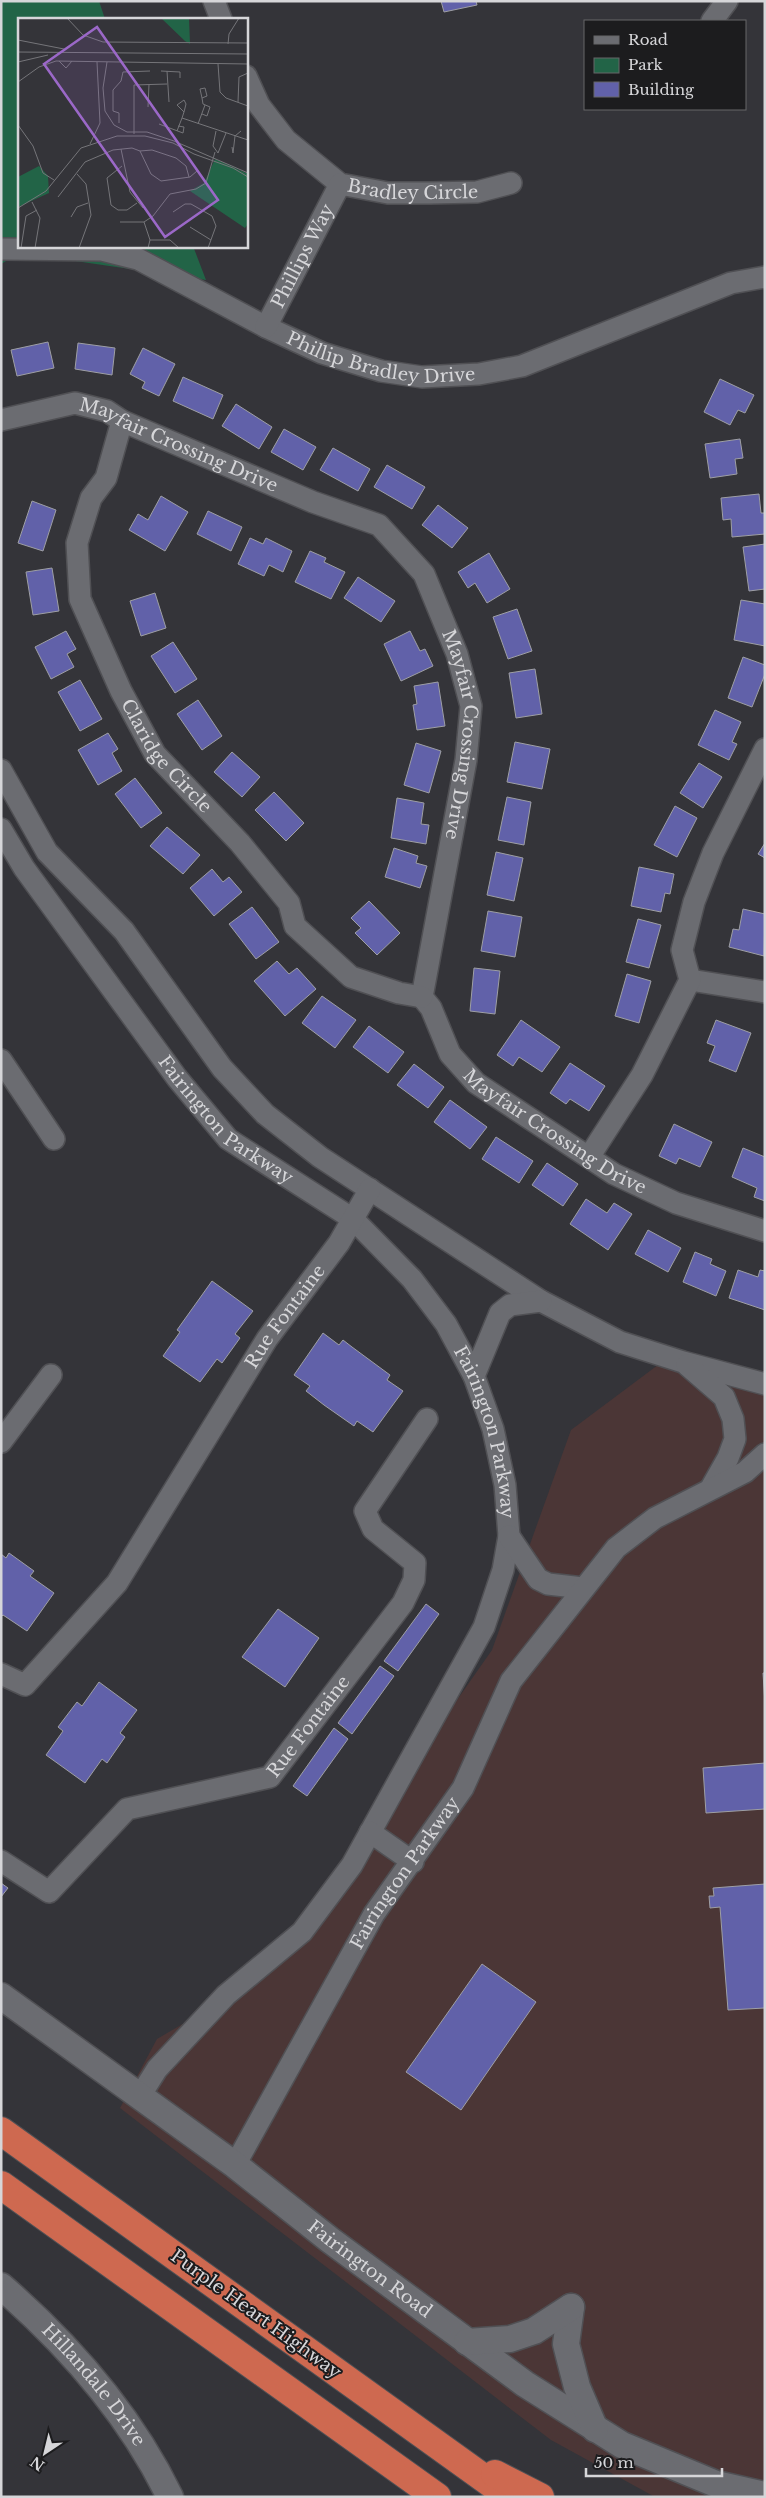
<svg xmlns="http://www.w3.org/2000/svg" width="766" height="2498" font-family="'Libre Baskerville',serif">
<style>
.commercial{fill:#4b3636}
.green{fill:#226447}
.building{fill:#6161a9;stroke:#9e9fa4}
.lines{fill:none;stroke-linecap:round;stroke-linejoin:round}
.minor-casing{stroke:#505054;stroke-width:24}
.tertiary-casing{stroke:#505054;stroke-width:29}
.motorway-casing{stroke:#505054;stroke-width:30}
.minor{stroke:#6b6c71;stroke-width:21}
.tertiary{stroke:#6b6c71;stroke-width:26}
.motorway{stroke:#ce6950;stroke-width:28}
.labels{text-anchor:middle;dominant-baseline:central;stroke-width:4;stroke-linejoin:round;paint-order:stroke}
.street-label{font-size:18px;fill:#d6d6d9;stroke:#1c1c1e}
.inset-road{fill:none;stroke:#757579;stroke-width:1}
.view{fill:#9b68c8;fill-opacity:0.15;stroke:#9b68c8;stroke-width:2.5}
.inset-edge{fill:none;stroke:#d6d6d9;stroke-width:2.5}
</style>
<rect width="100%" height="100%" fill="#343439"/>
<path class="commercial" d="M674 1353 765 1388V2497H655L551 2440 120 2108 157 2039 263 1977 492 1650 571 1430Z"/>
<path class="green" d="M1 1H99L105 19H19V246H193L206 280 20 253 1 264Z"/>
<g class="building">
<path d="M441 1H476L477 5 444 12Z"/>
<path d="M48 342 54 368 17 376 11 350Z"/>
<path d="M78 343 115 348 112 375 75 369Z"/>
<path d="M143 348 175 364 159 396 142 388 145 382 130 374Z"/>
<path d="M183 377 223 395 213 419 173 401Z"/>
<path d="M720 379 754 395 745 413 738 410 730 425 704 412Z"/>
<path d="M236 404 272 427 259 449 222 426Z"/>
<path d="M284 429 316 447 303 470 271 452Z"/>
<path d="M740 439 743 458 735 459 737 474 710 478 705 444Z"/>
<path d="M333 448 370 469 358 491 320 470Z"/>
<path d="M387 465 425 487 412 509 374 487Z"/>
<path d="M759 494 761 513H765V534L732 537 731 519 723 520 721 498Z"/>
<path d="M161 496 188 512 165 551 129 530 138 514 148 520Z"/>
<path d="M32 501 56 510 43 551 18 543Z"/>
<path d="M438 505 468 528 452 548 422 525Z"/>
<path d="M208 511 242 527 231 551 197 534Z"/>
<path d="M250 538 263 544 266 538 292 551 283 572 269 565 264 576 238 564Z"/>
<path d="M765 544V589L749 591 743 547Z"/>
<path d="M310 551 326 558 324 562 345 572 331 599 295 582Z"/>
<path d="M489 553 510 589 487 603 475 583 468 588 458 572Z"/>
<path d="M52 568 59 611 33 615 26 572Z"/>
<path d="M358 577 395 601 381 622 344 598Z"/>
<path d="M155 593 166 628 141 636 130 601Z"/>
<path d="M741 600 765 604V646L734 640Z"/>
<path d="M517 609 532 651 508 659 493 617Z"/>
<path d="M66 631 76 649 67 654 74 667 51 679 35 647Z"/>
<path d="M410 631 420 651 425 649 433 666 401 681 384 644Z"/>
<path d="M173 642 197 679 175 693 151 656Z"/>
<path d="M743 657 765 665V674L752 707 728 698Z"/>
<path d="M535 669 542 714 516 718 509 673Z"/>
<path d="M80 680 102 719 80 731 58 692Z"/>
<path d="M438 682 445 726 417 730 413 705 417 704 414 686Z"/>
<path d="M198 700 222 736 202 750 177 714Z"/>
<path d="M715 710 741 722 732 742 737 744 729 760 698 745Z"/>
<path d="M108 733 118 749 112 753 122 771 98 785 78 750Z"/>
<path d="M515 742 550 749 542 789 507 782Z"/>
<path d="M416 743 441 751 429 793 404 785Z"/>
<path d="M232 752 260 777 242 797 214 772Z"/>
<path d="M699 763 722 777 703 808 680 793Z"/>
<path d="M135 778 162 813 141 828 115 794Z"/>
<path d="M274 792 304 823 286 841 255 810Z"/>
<path d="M507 797 531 802 524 845 498 840Z"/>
<path d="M397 798 424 803 421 824 429 825 426 844 391 838Z"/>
<path d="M675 806 697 818 677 857 654 845Z"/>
<path d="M167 827 200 855 183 874 150 846Z"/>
<path d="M765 843V858L758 854Z"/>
<path d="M394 848 418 856 416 863 427 866 420 888 385 877Z"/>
<path d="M496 852 523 858 514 901 487 895Z"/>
<path d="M639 867 674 874 670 894 665 893 661 912 631 906Z"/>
<path d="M212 869 223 882 229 877 242 892 214 916 190 888Z"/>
<path d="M369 901 400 933 377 955 355 933 361 928 351 918Z"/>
<path d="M252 907 279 942 256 959 229 924Z"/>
<path d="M743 909 765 914 764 956 729 947 733 929 739 930Z"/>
<path d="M488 911 522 917 515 957 481 951Z"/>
<path d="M638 919 661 925 649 968 626 962Z"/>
<path d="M277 961 289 974 297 968 316 989 285 1016 254 981Z"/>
<path d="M474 968 500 971 495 1014 470 1011Z"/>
<path d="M627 974 651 981 639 1023 615 1016Z"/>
<path d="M322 996 356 1020 335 1048 302 1023Z"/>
<path d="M521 1020 560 1047 542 1072 519 1057 513 1066 497 1055Z"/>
<path d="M716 1020 751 1033 736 1072 709 1061 715 1046 707 1043Z"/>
<path d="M369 1026 404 1052 388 1073 353 1047Z"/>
<path d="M570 1063 605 1086 589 1111 570 1099 566 1104 550 1093Z"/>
<path d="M414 1064 444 1087 428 1108 397 1085Z"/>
<path d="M450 1100 487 1127 470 1149 434 1122Z"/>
<path d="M674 1124 712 1142 700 1167 679 1158 676 1164 659 1156Z"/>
<path d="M496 1137 533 1161 519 1183 482 1159Z"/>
<path d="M743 1148 765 1157V1201L754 1197 757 1188 732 1177Z"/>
<path d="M547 1163 578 1184 563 1206 532 1185Z"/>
<path d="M586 1199 607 1213 614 1203 632 1214 608 1250 570 1224Z"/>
<path d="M648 1230 681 1248 668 1272 635 1254Z"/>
<path d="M695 1252 712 1259 710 1264 726 1271 716 1296 683 1282Z"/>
<path d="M738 1270 758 1277 760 1270 765 1271V1310L729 1298Z"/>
<path d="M212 1281 253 1311 235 1334 240 1338 222 1363 217 1359 200 1382 163 1356 180 1332 177 1330Z"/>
<path d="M323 1333 339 1345 343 1340 352 1347 390 1375 387 1380 403 1391 373 1432 357 1421 354 1426 324 1405 306 1391 310 1386 294 1375Z"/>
<path d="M9 1553 34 1571 30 1576 54 1593 27 1631 3 1615 1 1617V1554L6 1558Z"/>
<path d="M426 1604 439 1614 398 1671 384 1661Z"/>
<path d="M278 1609 319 1638 285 1687 242 1657Z"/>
<path d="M380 1666 394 1676 352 1734 338 1723Z"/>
<path d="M763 1673H765V1704Z"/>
<path d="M99 1682 137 1710 120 1733 125 1737 107 1763 102 1759 85 1783 46 1755 63 1731 58 1727 77 1702 82 1706Z"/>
<path d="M334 1728 348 1739 307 1796 293 1786Z"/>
<path d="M765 1763V1809L706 1813 703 1768Z"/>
<path d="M1 1883 8 1888 1 1897Z"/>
<path d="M765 1884V2008L728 2010 720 1907 710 1908 709 1896H714L713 1888Z"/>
<path d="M482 1964 536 2002 461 2110 406 2072Z"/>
</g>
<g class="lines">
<g class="minor-casing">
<g id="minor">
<path d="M214 1 221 19"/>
<path d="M712 21 727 1"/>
<path id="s1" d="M246 76 259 105 286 140 340 184 388 193H430L477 192 511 183"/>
<path id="s2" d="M1 249 102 250 138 259 266 327 322 353 381 371 422 377 479 374 522 366 731 283 765 277"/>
<path id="s3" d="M266 327 340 184"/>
<path id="s4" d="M1 420 75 403 107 411 122 421 313 502 379 525 424 574 457 654 471 706 466 760 422 997 431 1008 450 1054 476 1083 614 1174 676 1203 765 1231"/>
<path id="s5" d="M122 421 106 478 91 498 77 543 80 599 121 691 155 754 240 843 289 903 295 926 351 977 399 993 422 997"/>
<path d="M1 770 47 852 124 931 222 1068 265 1114 320 1157 541 1301 620 1342 683 1362 765 1384"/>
<path id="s6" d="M1 829 24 868 177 1078 228 1139 353 1219 412 1279 446 1324 474 1376 493 1429 505 1485 509 1536 503 1570 484 1627 352 1865 302 1932 226 1995 157 2069 140 2096"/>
<path d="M690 980 765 992"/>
<path d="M1 1060 54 1139"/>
<path d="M589 1157 642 1075 690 980 682 950 694 902 713 853 765 749"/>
<path d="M687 1365 724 1397 733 1419 735 1439 728 1458 711 1488"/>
<path d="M474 1376 500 1313 510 1305 541 1301"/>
<path d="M1 1442 51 1375"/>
<path d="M509 1536 538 1579 548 1584 583 1588"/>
<path id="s7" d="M1 1674 25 1685 117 1583 267 1339 339 1243 370 1189"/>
<path d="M370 1832 413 1862"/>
<path id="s8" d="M1 1861 49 1892 127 1809 270 1777 403 1603 414 1580 415 1563 373 1529 365 1511 427 1419"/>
<path id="s9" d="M235 2165 374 1914 463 1788 511 1681 616 1548 655 1518 745 1472 765 1454"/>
</g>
</g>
<g class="tertiary-casing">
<g id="tertiary">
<path id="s10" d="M1 1996 235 2165 330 2240 525 2384 622 2445 716 2484 765 2495"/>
<path id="s11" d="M1 2286C70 2346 130 2414 170 2497"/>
<path d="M571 2307 566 2344 577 2387 595 2429"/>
<path d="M467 2342 510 2339 534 2331 571 2307"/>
</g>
</g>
<g class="motorway-casing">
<g id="motorway">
<path d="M1 2131 510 2497"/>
<path d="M1 2185 437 2497"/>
<path d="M495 2474 540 2497"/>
</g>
</g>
<use href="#minor" class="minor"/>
<use href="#tertiary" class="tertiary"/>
<use href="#motorway" class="motorway"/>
</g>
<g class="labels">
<g class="street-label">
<text stroke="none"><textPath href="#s1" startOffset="219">Bradley Circle</textPath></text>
<text stroke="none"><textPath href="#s3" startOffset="80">Phillips Way</textPath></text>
<text stroke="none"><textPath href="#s2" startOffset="404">Phillip Bradley Drive</textPath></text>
<text stroke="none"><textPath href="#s4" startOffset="188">Mayfair Crossing Drive</textPath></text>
<text stroke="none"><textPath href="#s4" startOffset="639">Mayfair Crossing Drive</textPath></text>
<text stroke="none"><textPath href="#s5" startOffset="368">Claridge Circle</textPath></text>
<text stroke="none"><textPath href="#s6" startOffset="370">Fairington Parkway</textPath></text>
<text stroke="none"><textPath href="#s4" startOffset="1102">Mayfair Crossing Drive</textPath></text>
<text stroke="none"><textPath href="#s7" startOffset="479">Rue Fontaine</textPath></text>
<text stroke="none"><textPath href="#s6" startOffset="790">Fairington Parkway</textPath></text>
<text stroke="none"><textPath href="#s8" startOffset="381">Rue Fontaine</textPath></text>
<text stroke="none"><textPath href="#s9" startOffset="338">Fairington Parkway</textPath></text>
<text stroke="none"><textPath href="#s10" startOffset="459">Fairington Road</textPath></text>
<text transform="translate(256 2314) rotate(36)">Purple Heart Highway</text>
<text stroke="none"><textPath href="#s11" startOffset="136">Hillandale Drive</textPath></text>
</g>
</g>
<g transform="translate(18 18)">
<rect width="230" height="230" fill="#343439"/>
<path d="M143 0H171L172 26 167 23ZM197 141 230 156V206L227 210 172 173 186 165ZM21 148 30 158 31 175 0 189V159Z" fill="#226447"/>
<path class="inset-road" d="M49 0 65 17 85 24 230 25M0 22 46 31M210 26 211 16 221 0M0 34 230 36M41 43 48 50 54 43M0 44 30 37M89 44 85 70 87 93 96 107 109 114H129L156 123 230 155M200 46 202 74 208 80 230 88M143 53 162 54V60M149 53 151 84M0 64 21 49 38 43 230 46M187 70 189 78 184 80 182 71ZM184 80 185 86 192 89 189 98 184 96M220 84 221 59 230 55M130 89 131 66M164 100 230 122M101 105V95L95 93V72L103 63 105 54 132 53M141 106 165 115 166 109 160 108M180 106 187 87M0 107 15 128 25 155 36 162M159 113 164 100 166 94 168 86 166 82 159 87 166 94M198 113 195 128 200 135 208 115M116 116V67L149 66M72 126 82 105 79 44M214 129 215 135 217 118 223 113M103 131 112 174 125 190M122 133 134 132 158 140 168 148 171 159M104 148 89 160 93 187 100 192H109L119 185M59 156 68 166 73 197 61 230M40 179 67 144 95 132 114 130 122 133 133 156 143 163 172 159 179 153M14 184 22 200 17 230M0 190 28 173 63 130 99 118H127L155 125 176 136 215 150 230 159M155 194 167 186H173L194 198 198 208 190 230M53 199 59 189 70 185M102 204H126L135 198 152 176 178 171 188 165 197 134M126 204 132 222 130 230M172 209 193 222M132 222H152L161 230M3 230 8 198 19 192"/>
<path class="view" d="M79 9 200 182 147 219 26 46Z"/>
<rect width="230" height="230" class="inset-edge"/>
</g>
<rect width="766" height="2498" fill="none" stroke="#d6d6d9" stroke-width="5"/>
<rect x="584" y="20" width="162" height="90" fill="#1c1c1e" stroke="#666669"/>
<rect x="594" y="36" width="25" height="8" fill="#6b6c71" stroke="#666669"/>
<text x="628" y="45" font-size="15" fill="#d6d6d9">Road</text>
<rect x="594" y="58" width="25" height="15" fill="#226447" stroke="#666669"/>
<text x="628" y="70" font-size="15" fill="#d6d6d9">Park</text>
<rect x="594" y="82" width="25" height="15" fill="#6161a9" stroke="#666669"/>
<text x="628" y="95" font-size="15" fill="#d6d6d9">Building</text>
<g transform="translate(45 2453) rotate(215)" stroke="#1c1c1e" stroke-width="4" paint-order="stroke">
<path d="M0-4L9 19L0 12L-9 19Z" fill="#d6d6d9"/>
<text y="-8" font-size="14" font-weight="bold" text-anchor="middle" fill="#d6d6d9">N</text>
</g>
<path d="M586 2468v8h136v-8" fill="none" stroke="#d6d6d9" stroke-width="2.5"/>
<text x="594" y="2468" font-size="15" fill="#d6d6d9" stroke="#1c1c1e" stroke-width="4" paint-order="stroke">50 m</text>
</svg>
